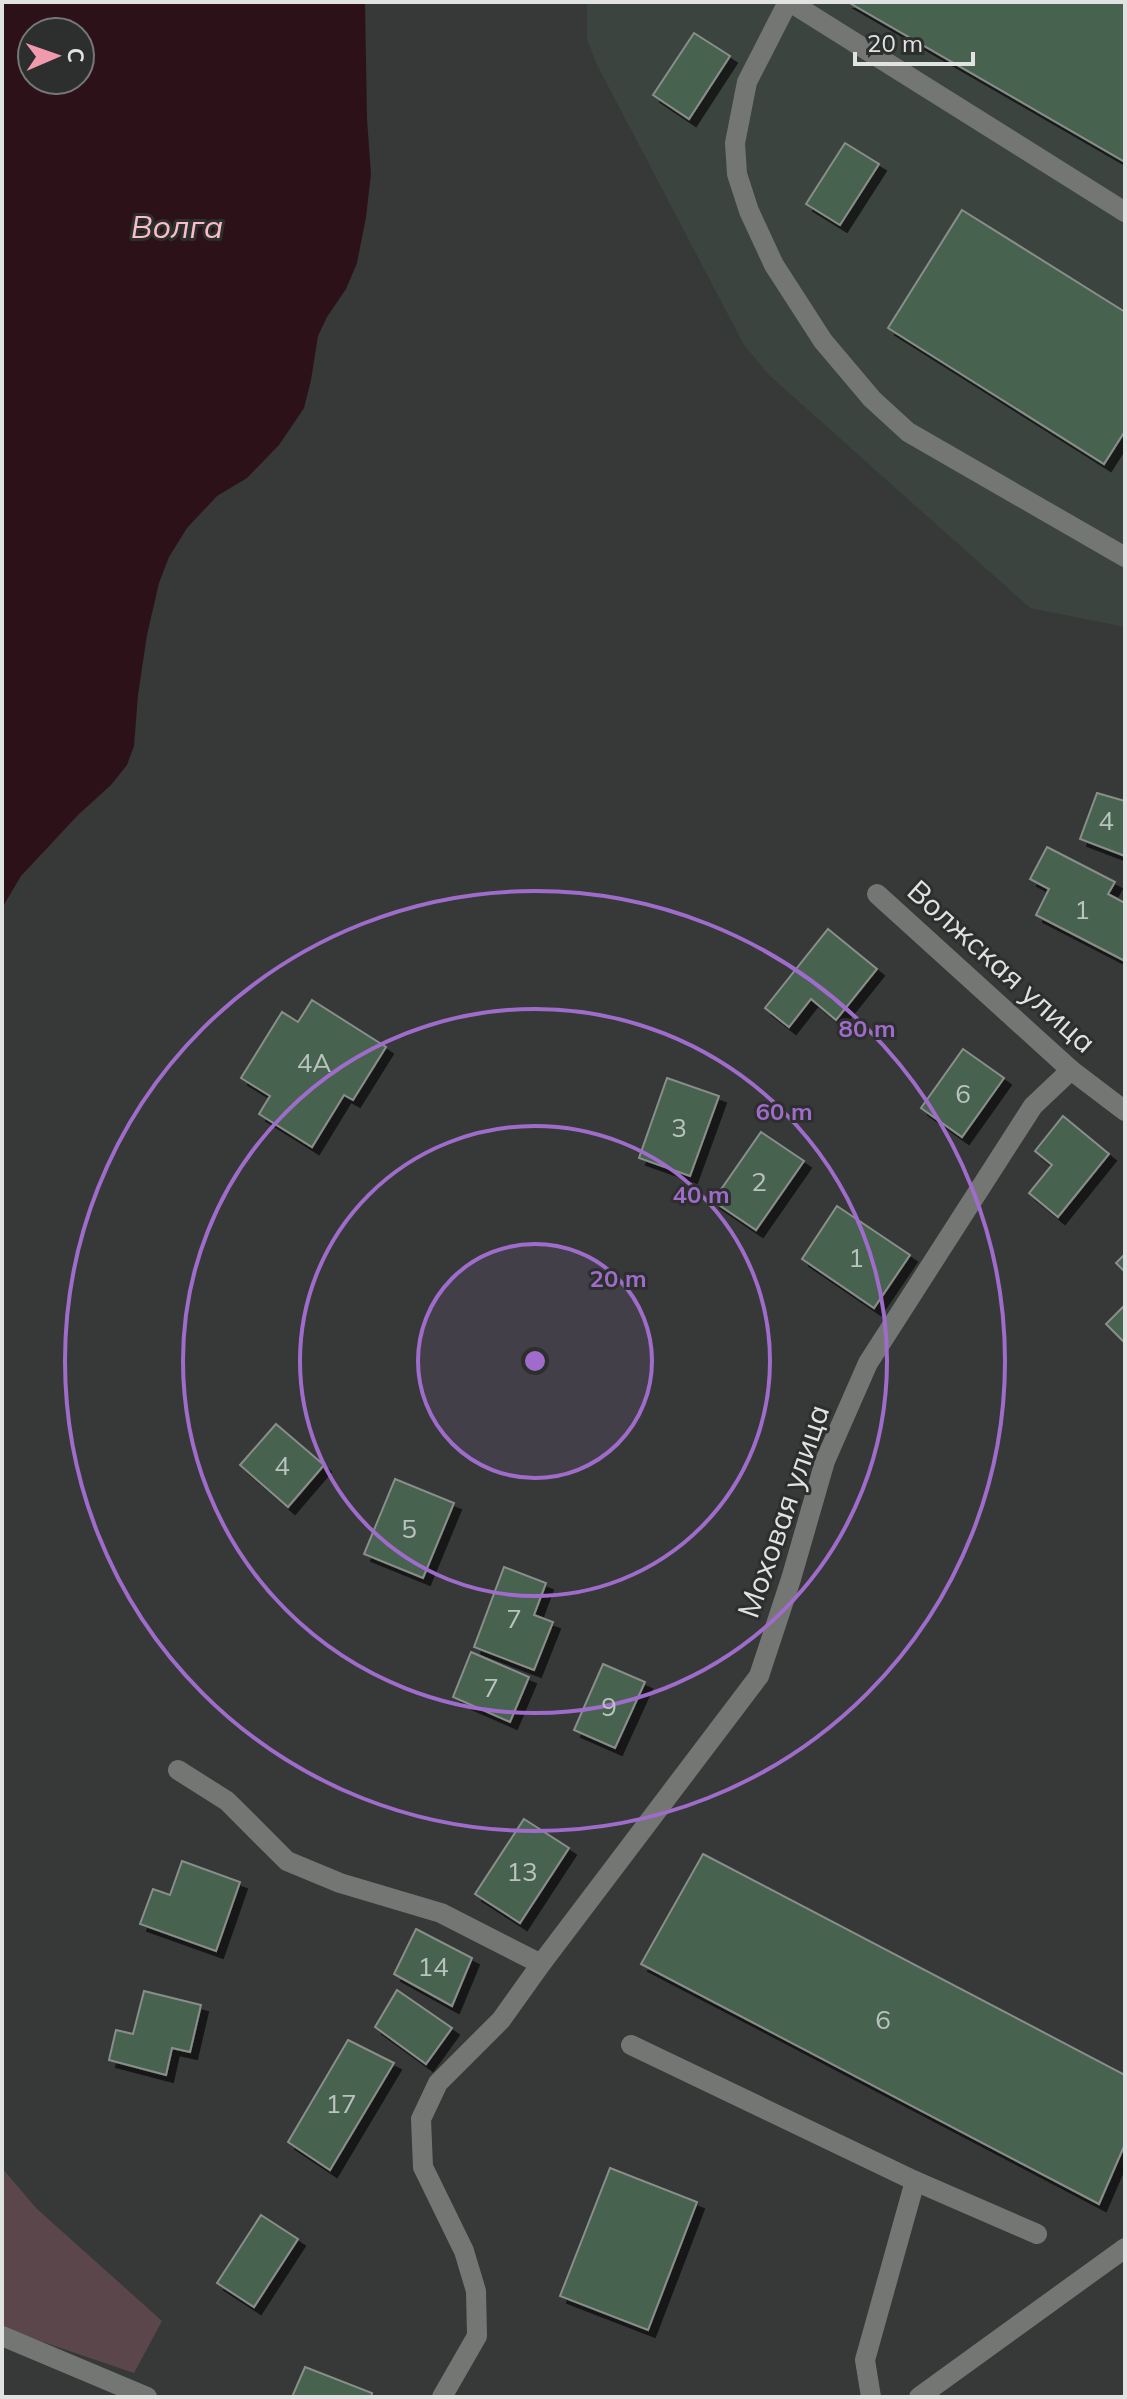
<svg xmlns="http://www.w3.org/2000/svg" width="1127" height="2399" font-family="Mulish,sans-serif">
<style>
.built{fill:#3b443e}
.green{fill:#5b474b}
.water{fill:#2c1218;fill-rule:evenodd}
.building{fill:#476250;stroke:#8a8e8b;stroke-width:2;filter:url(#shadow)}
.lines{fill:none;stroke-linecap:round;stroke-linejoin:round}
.minor{stroke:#747674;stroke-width:20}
.ring{fill:none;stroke:#9f6ccb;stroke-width:4}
.labels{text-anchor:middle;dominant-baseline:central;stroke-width:6;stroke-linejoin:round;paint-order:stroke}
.number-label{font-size:26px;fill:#bac3be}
.street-label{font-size:30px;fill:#e1e3e2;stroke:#2c2f2d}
.water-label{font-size:32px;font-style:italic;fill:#fabcc8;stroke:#2c2f2d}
.centre{fill:#9f6ccb;stroke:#2c2f2d;stroke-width:4}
.ring-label{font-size:24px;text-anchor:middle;font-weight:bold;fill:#9f6ccb;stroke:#2c2f2d;stroke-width:6;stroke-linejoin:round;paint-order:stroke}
</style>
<defs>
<filter id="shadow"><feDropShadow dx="7" dy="7" stdDeviation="0" flood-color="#0009"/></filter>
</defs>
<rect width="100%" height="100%" fill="#363937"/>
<path class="built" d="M587 2H1125V627L1030 608 770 376 744 345 597 65 587 39Z"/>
<path class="green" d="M2 2168 36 2208 162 2321 134 2373 2 2328Z"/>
<path class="water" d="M2 2H365L367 119 371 174 366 217 357 263 346 289 327 317 318 336 311 380 304 408 279 445 247 478 217 496 187 528 169 557 159 583 147 635 138 695 134 746 127 765 111 785 78 815 21 876 2 908ZM32 32H80V80H32Z"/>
<g class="building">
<path d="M848 2H1125V162Z"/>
<path d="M694 33 730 56 689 119 653 95Z"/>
<path d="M845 143 879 164 840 225 806 204Z"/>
<path d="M962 210 1125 312V431L1104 464 888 328Z"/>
<path d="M1097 793 1125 801V856L1080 839Z"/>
<path d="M1047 847 1115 882 1108 894 1125 903V961L1036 915 1049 889 1030 879Z"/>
<path d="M828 929 877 969 836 1020 811 999 789 1027 765 1008Z"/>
<path d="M312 1000 386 1047 353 1100 344 1095 312 1147 259 1114 270 1096 241 1078 282 1012 298 1022Z"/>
<path d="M963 1049 1004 1078 962 1137 921 1108Z"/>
<path d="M667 1078 719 1096 690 1176 639 1158Z"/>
<path d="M1063 1116 1109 1154 1058 1217 1029 1193 1052 1165 1035 1151Z"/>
<path d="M761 1132 804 1161 756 1230 713 1201Z"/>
<path d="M837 1206 910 1255 874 1308 802 1259Z"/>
<path d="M1125 1254V1272L1116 1263Z"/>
<path d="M1125 1305V1343L1106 1324Z"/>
<path d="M276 1424 324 1465 288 1507 240 1465Z"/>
<path d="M395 1479 454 1503 423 1578 364 1554Z"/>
<path d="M504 1567 546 1583 534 1615 553 1622 534 1670 474 1647Z"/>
<path d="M471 1652 529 1677 510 1722 453 1697Z"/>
<path d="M603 1664 645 1682 615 1748 574 1730Z"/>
<path d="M524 1819 569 1848 520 1923 475 1894Z"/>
<path d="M703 1854 1125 2075V2144L1099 2204 641 1964Z"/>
<path d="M182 1861 240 1882 216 1951 140 1924 153 1889 170 1895Z"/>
<path d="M416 1929 472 1958 452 2006 394 1974Z"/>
<path d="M397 1990 452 2028 426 2064 375 2027Z"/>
<path d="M144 1991 201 2005 190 2052 172 2048 166 2075 109 2060 116 2030 133 2034Z"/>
<path d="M348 2040 394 2063 330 2170 288 2142Z"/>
<path d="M610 2168 697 2202 648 2330 560 2296Z"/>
<path d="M261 2215 298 2239 254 2307 217 2283Z"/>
<path d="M305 2367 372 2393 371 2397H292Z"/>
</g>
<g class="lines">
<g class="minor">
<path d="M788 2 747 82 735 143 737 174 749 211 774 265 823 341 872 399 908 432 1125 557"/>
<path d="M790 2 1125 212"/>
<path d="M877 894 1071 1070 1125 1111"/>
<path d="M178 1770 227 1801 287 1861 340 1883 441 1913 541 1964"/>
<path d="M631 2045 915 2181 865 2360 871 2397"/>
<path d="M915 2181 1037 2234"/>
<path d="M2 2336 147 2397"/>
<path d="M442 2397 477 2336 476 2291 464 2251 423 2167 421 2119 438 2083 501 2020 541 1964 759 1676 791 1579 825 1461 868 1363 1033 1106 1071 1070"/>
<path d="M919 2397 1125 2248"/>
</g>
</g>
<circle cx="535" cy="1361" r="117" fill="#9f6ccb" fill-opacity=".12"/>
<g class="ring">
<circle cx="535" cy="1361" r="117"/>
<circle cx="535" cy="1361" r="235"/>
<circle cx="535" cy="1361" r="352"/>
<circle cx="535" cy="1361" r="470"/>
</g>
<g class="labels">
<g class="number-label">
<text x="1106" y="820">4</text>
<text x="1082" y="909">1</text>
<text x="314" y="1062">4А</text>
<text x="963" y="1093">6</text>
<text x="679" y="1127">3</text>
<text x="759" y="1181">2</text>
<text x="856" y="1257">1</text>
<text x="282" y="1465">4</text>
<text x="409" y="1528">5</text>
<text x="514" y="1618">7</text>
<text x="491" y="1687">7</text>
<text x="609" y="1706">9</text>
<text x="522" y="1871">13</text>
<text x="433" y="1966">14</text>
<text x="883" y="2019">6</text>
<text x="341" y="2103">17</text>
</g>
<g class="street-label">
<text transform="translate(1002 966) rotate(42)">Волжская улица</text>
<text transform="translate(783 1511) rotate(-71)">Моховая улица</text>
</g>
<g class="water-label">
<text x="177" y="226">Волга</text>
</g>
</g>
<circle cx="535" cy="1361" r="12" class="centre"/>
<g class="ring-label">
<text x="867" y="1037">80 m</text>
<text x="784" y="1120">60 m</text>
<text x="701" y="1203">40 m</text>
<text x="618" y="1287">20 m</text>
</g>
<rect width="1127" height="2399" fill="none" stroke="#e1e3e2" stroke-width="8"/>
<g transform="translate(56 56) rotate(88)"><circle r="38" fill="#2c2f2d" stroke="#747775" stroke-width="2"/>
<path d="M0-6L14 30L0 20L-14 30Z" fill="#f29aad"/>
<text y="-12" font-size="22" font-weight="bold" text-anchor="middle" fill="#e1e3e2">С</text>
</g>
<path d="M855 52v12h118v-12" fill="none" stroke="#e1e3e2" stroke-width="4"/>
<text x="867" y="52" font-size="24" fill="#e1e3e2" stroke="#2c2f2d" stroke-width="6" paint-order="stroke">20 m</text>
</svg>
